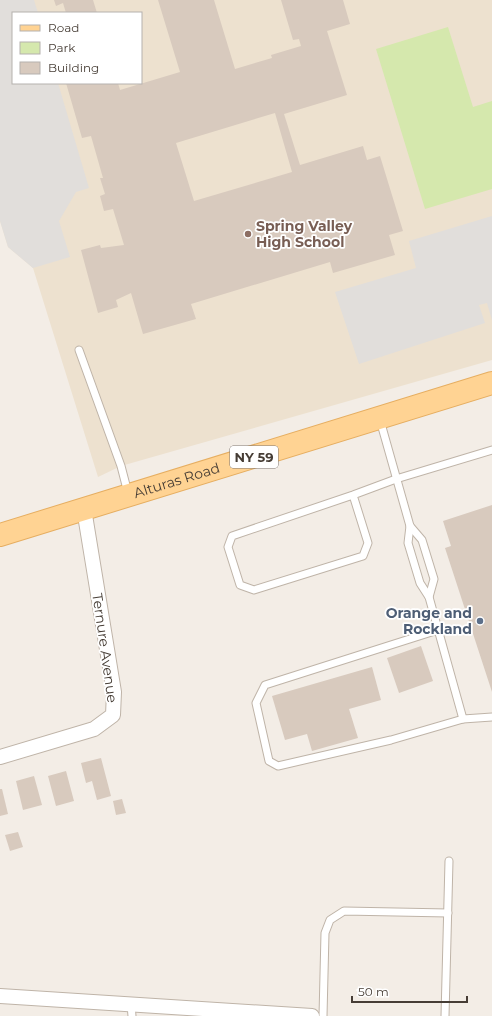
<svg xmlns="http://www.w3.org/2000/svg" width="492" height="1016" font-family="Montserrat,sans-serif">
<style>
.education{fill:#ede1cf;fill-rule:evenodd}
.green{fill:#d5e8ad}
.parking{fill:#e1dedb}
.building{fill:#d8cabe;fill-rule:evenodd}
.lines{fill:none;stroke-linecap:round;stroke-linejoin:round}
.lane-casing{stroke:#bfb4a8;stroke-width:9}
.street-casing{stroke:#bfb4a8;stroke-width:16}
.primary-casing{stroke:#e6ae61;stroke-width:24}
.lane{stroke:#fff;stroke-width:7}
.street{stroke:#fff;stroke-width:14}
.primary{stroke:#ffd393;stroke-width:22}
.education-dot{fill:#8d6e63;stroke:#fff;stroke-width:1.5}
.service-dot{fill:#5c6f8a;stroke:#fff;stroke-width:1.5}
.labels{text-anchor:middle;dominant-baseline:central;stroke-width:3.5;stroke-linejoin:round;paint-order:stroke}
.shield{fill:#fff;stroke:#7e7772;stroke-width:1}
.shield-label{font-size:13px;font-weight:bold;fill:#463d35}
.education-label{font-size:14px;font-weight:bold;fill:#785e54;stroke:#fff;text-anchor:start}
.street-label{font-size:14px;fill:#463d35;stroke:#fff}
.service-label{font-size:14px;font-weight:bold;fill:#4e5e75;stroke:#fff;text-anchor:end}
</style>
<rect width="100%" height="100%" fill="#f3ede6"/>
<path class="education" d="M0 0H492V360L121 466 98 477 33 268 8 247 0 221ZM13 13H141V83H13Z"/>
<path class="green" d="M448 27 473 107 492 101V189L425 209 376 49Z"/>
<g class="parking">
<path d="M0 0H34L38 13H13V83H58L89 188 76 192 59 221 70 257 33 268 8 247 0 221Z"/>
<path d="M492 216V320L487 303 479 305 485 323 359 364 335 292 416 268 409 241Z"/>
</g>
<g class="building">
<path d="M54 0H93L97 13H66L63 3 56 6Z"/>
<path d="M158 0H214L235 69 272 58 271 55 301 46 299 39 293 40 281 0H343L350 24 327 31 347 95 284 114 300 165 363 146 367 160 380 156 403 231 389 235 395 255 333 273 330 262 191 304 196 319 143 334 131 293 116 300 118 307 98 313 81 250 100 245 101 248 124 245 113 209 104 211 100 196 105 194 100 178H103L91 136 82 138 66 83H118L120 90 180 72ZM275 113 292 172 194 201 176 143Z"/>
<path d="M492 505V692L445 548 451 546 443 521Z"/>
<path d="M421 646 433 681 399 693 387 658Z"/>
<path d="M372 667 381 700 349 709 358 738 312 751 307 734 285 740 272 696Z"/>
<path d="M101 758 111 796 97 800 92 781 86 783 81 763Z"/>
<path d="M66 771 74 801 56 806 48 776Z"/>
<path d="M34 776 42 805 23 810 16 781Z"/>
<path d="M0 789H2L8 814 0 816Z"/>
<path d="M122 799 126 813 116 815 113 801Z"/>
<path d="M18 832 23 847 10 851 5 835Z"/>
</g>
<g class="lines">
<g class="lane-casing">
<g id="lane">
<path d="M79 350 121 466 128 493"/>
<path d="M380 420 410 526 422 540 434 579 429 597"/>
<path d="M353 495 368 543 363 556 254 590 240 585 228 547 232 536 353 495 396 479 492 450"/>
<path d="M410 526 408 543 420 583 429 597 463 719"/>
<path d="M438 630 265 685 256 703 269 761 278 766 391 740 463 719 492 717"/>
<path d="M131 1005 132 1016"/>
<path d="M323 1016 325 933 330 920 344 911 448 913"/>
<path d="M445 1016 449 861"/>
</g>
</g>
<g class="street-casing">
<g id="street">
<path d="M0 757 94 729 113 715 114 692 84 509"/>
<path d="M0 996 312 1016"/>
</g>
</g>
<g class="primary-casing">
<g id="primary">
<path id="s1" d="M0 535 492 383"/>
</g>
</g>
<use href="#lane" class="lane"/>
<use href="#street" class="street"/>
<use href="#primary" class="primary"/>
</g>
<circle class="education-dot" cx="248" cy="234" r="4"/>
<circle class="service-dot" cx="480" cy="621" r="4"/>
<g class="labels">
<rect class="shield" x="230" y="446" width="48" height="22" rx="3"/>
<g class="shield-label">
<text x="254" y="457">NY 59</text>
</g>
<g class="education-label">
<text x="256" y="226">Spring Valley<tspan x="256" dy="16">High School</tspan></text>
</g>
<g class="street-label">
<text stroke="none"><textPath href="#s1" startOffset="185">Alturas Road</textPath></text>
<text transform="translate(105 648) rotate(82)">Ternure Avenue</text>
</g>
<g class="service-label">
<text x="472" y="613">Orange and<tspan x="472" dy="16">Rockland</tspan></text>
</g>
</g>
<rect x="12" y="12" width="130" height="72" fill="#ffffff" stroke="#b5b1ae"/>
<rect x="20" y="25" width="20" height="6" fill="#ffd393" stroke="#b5b1ae"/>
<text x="48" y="32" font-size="12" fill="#463d35">Road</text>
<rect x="20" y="42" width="20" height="12" fill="#d5e8ad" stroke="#b5b1ae"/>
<text x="48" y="52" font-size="12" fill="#463d35">Park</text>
<rect x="20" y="62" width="20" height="12" fill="#d8cabe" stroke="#b5b1ae"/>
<text x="48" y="72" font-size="12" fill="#463d35">Building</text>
<path d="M352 996v6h115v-6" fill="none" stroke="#463d35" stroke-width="2"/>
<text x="358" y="996" font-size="12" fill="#463d35" stroke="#ffffff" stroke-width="3" paint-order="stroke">50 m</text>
</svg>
